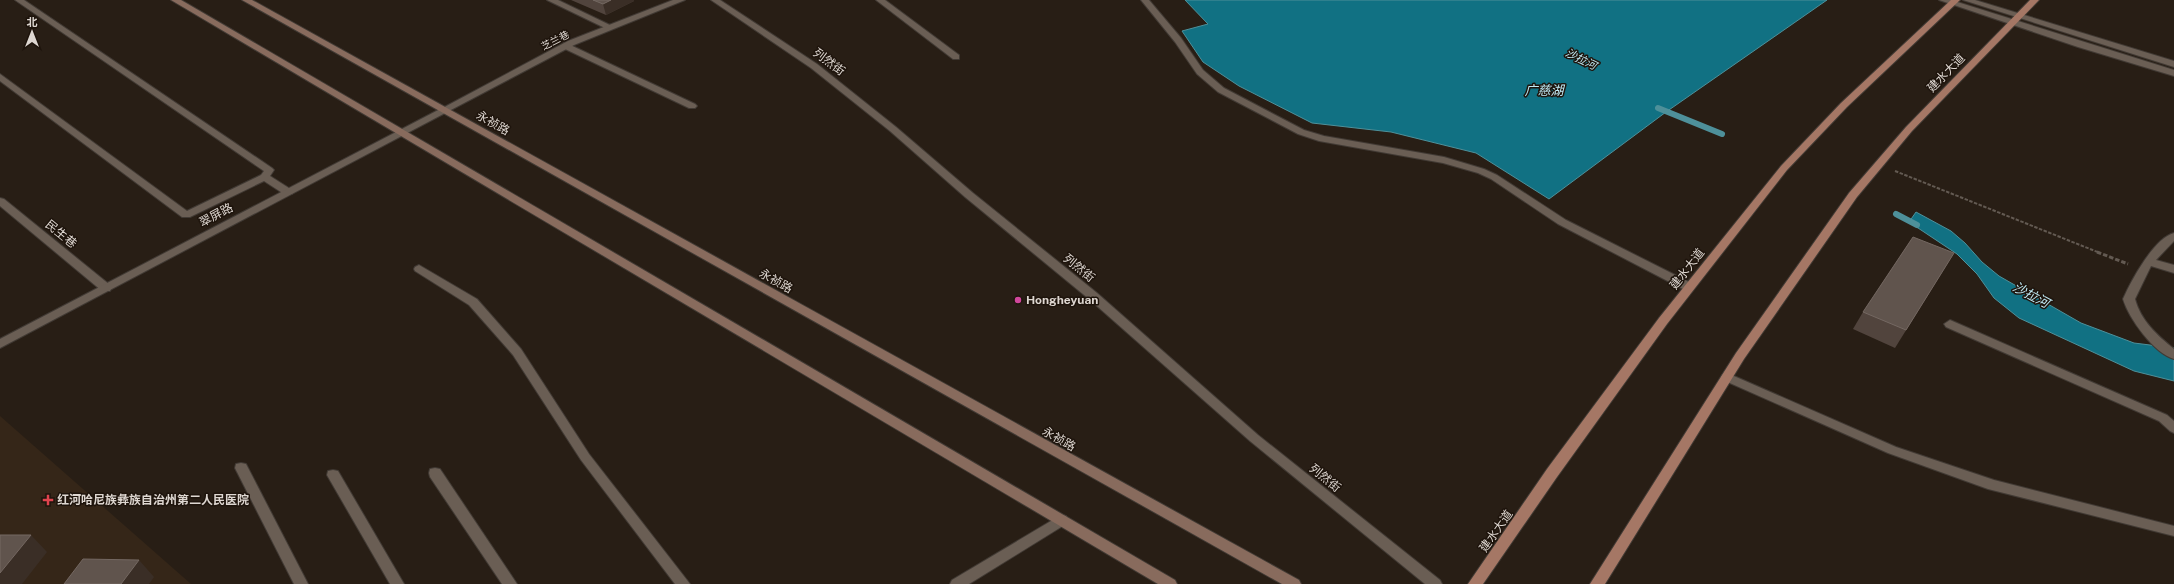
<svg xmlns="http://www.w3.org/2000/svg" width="2174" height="584" font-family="'Public Sans','Noto Sans SC',sans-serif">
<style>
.built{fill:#352618}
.water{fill:#117183;stroke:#4e909a}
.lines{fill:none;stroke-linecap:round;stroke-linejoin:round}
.stream{stroke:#4e909a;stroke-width:6}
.service-casing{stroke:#413a34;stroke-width:2}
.minor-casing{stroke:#413a34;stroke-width:2}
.tertiary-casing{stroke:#413a34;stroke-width:2}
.secondary-casing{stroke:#413a34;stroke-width:2}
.primary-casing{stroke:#413a34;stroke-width:2}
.path-far1{stroke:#635a52;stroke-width:2;stroke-dasharray:3.5 1.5;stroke-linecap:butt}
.path{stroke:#635a52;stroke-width:3;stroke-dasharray:4.5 2;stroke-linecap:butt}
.service{fill:#6a5e54;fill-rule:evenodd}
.minor{fill:#6a5e54;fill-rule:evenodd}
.tertiary{fill:#6a5e54;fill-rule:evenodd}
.secondary{fill:#886b5d;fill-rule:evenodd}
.primary{fill:#a57765;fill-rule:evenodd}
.wall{fill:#51443d}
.shaded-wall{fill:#3a2e26}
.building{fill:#60544d;stroke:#746862}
.hotel-dot{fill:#d1479c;stroke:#1e140c;stroke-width:1.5}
.health-dot{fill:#e0444e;stroke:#1e140c;stroke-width:1.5}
.labels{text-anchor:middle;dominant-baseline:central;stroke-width:3;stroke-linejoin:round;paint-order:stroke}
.far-street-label{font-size:10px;fill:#ded7d1;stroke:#1e140c}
.far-water-label{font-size:11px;font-style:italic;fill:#c1ebf6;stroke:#1e140c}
.street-label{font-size:12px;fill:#ded7d1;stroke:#1e140c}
.poi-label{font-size:12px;font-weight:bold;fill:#ded7d1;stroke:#1e140c;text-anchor:start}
.water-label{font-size:13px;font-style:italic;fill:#c1ebf6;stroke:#1e140c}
</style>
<rect width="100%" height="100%" fill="#281e15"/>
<path class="built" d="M0 416 191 584H0Z"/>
<g class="water">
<path d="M1185 0H1827L1666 112 1549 199 1476 153 1391 132 1312 123 1239 86 1203 62 1182 31 1208 24Z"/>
<path d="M1916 212 1951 231 1965 243 1982 262 1999 276 2081 323 2134 343 2174 348V381L2134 371 2019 318 1994 298 1977 274 1957 254 1909 222Z"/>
</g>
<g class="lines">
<g class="stream">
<path d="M1658 108 1722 134"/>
<path d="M1896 214 1917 225"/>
</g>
<g class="service-casing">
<g id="service">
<path d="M15 0H24L272 168 274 170 270 176 292 190 293 192 292 194H284L264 181 190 217H182L0 81V74L187 211 261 175 264 171Z"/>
<path d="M547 0H558L614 27 613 29H607Z"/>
<path d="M876 0H885L959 55V59H953Z"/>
<path d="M566 43 695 104 697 106 695 108H689L563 48V44Z"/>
<path d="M0 198 4 199 110 285 111 288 110 291H102L0 206Z"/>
<path d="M1950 320 2167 415 2174 421V433L2170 431 2159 421 1946 327 1944 324Z"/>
<path d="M1727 373 1896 447 1994 480 2174 526V536L1988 489 1888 453 1723 380 1721 377 1723 374Z"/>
<path d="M241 463 246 464 308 584H294L235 468 236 464Z"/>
<path d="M435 468 440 469 517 584H502L430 477 429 473 430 469Z"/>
<path d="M333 470 338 471 404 584H390L327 475 328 471Z"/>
</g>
</g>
<g class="minor-casing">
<g id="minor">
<path d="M673 0H685L574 45 447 112 444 113 439 110 568 41Z"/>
<path d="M711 0H720L817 64 896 127 973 193 1097 293 1258 435 1440 580 1442 584H1425L1250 441 1089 299 965 197 890 131 811 68Z"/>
<path d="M1141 0H1149L1181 38 1203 70 1224 88 1304 130 1324 136 1444 157 1484 169 1497 175 1566 220 1693 284 1694 287 1693 290H1685L1558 224 1491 179 1478 173 1443 163 1319 141 1298 134 1218 92 1197 74 1175 42Z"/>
<path d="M2174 233V241L2156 260 2174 265V273L2151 266 2135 299C2141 321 2157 335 2174 349V359C2154 353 2129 319 2123 299 2131 281 2154 238 2174 233Z"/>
<path d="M419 265 477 299 521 349 589 454 690 584H675L581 460 513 355 469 305 415 271 414 269 415 267Z"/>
<path d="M1061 515 1066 516 1068 520 1066 524 969 584H950L952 580Z"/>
</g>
</g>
<g class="tertiary-casing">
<g id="tertiary">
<path d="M1939 0H1951L2174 70V76L2078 47Z"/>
<path d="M1963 0H1975L2174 61V67Z"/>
<path d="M444 107 449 110 447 112 0 348V339Z"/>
</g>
</g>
<g class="secondary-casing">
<g id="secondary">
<path d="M171 0H181L1175 580 1177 584H1158Z"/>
<path d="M242 0H252L1299 580 1301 584H1282Z"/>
</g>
</g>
<g class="primary-casing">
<g id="primary">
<path d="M1951 0H1960L1847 107 1787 170 1667 324 1557 477 1483 584H1468L1547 469 1659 318 1781 166 1841 103Z"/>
<path d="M2030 0H2039L1912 131 1857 197 1744 359 1605 584H1590L1736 353 1849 193 1906 127Z"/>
</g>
</g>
<path class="path-far1" d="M1895 171 2100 253"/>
<path class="path" d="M2097 252 2128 264"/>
<use href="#service" class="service"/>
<use href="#minor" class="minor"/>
<use href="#tertiary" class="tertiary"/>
<use href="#secondary" class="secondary"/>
<use href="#primary" class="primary"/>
</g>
<g class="wall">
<path d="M571 0H634V1L606 15Z"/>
<path d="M1954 253 1895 348 1853 329 1863 312Z"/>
</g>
<g class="shaded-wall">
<path d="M611 0H634V1L606 15 603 4Z"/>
<path d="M31 535 47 552 22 584H0V573Z"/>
<path d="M139 560 154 577 149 584H121Z"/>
</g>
<g class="building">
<path d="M593 0H611L603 4Z"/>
<path d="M1913 237 1954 253 1906 330 1863 312Z"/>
<path d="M0 535H31L0 573Z"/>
<path d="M83 559 139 560 121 584H64Z"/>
</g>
<circle class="hotel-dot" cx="1018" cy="300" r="4"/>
<path class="health-dot" d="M46 494h4v4h4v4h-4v4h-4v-4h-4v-4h4z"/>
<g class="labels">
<g class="far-street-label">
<text transform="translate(555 40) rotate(-27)">芝兰巷</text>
</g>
<g class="far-water-label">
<text transform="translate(1581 59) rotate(26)">沙拉河</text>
</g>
<g class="street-label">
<text transform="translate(829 62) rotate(37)">列然街</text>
<text transform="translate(1946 73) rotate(-46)">建水大道</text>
<text transform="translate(493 123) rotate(29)">永祯路</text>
<text transform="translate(216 215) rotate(-28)">翠屏路</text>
<text transform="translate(61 234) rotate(39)">民生巷</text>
<text transform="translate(1079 268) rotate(39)">列然街</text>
<text transform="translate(1687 269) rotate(-52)">建水大道</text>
<text transform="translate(776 281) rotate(29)">永祯路</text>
<text transform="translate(1059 439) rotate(29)">永祯路</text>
<text transform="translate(1325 478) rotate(39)">列然街</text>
<text transform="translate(1496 531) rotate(-55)">建水大道</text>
</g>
<g class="poi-label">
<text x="1026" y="300">Hongheyuan</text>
<text x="57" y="500">红河哈尼族彝族自治州第二人民医院</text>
</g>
<g class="water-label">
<text x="1544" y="90">广慈湖</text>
<text transform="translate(2031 295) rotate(28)">沙拉河</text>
</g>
</g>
<g transform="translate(32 32)" stroke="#1e140c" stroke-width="3" paint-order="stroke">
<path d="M0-3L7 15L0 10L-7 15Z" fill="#ded7d1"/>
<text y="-6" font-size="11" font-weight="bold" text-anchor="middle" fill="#ded7d1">北</text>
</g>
</svg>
